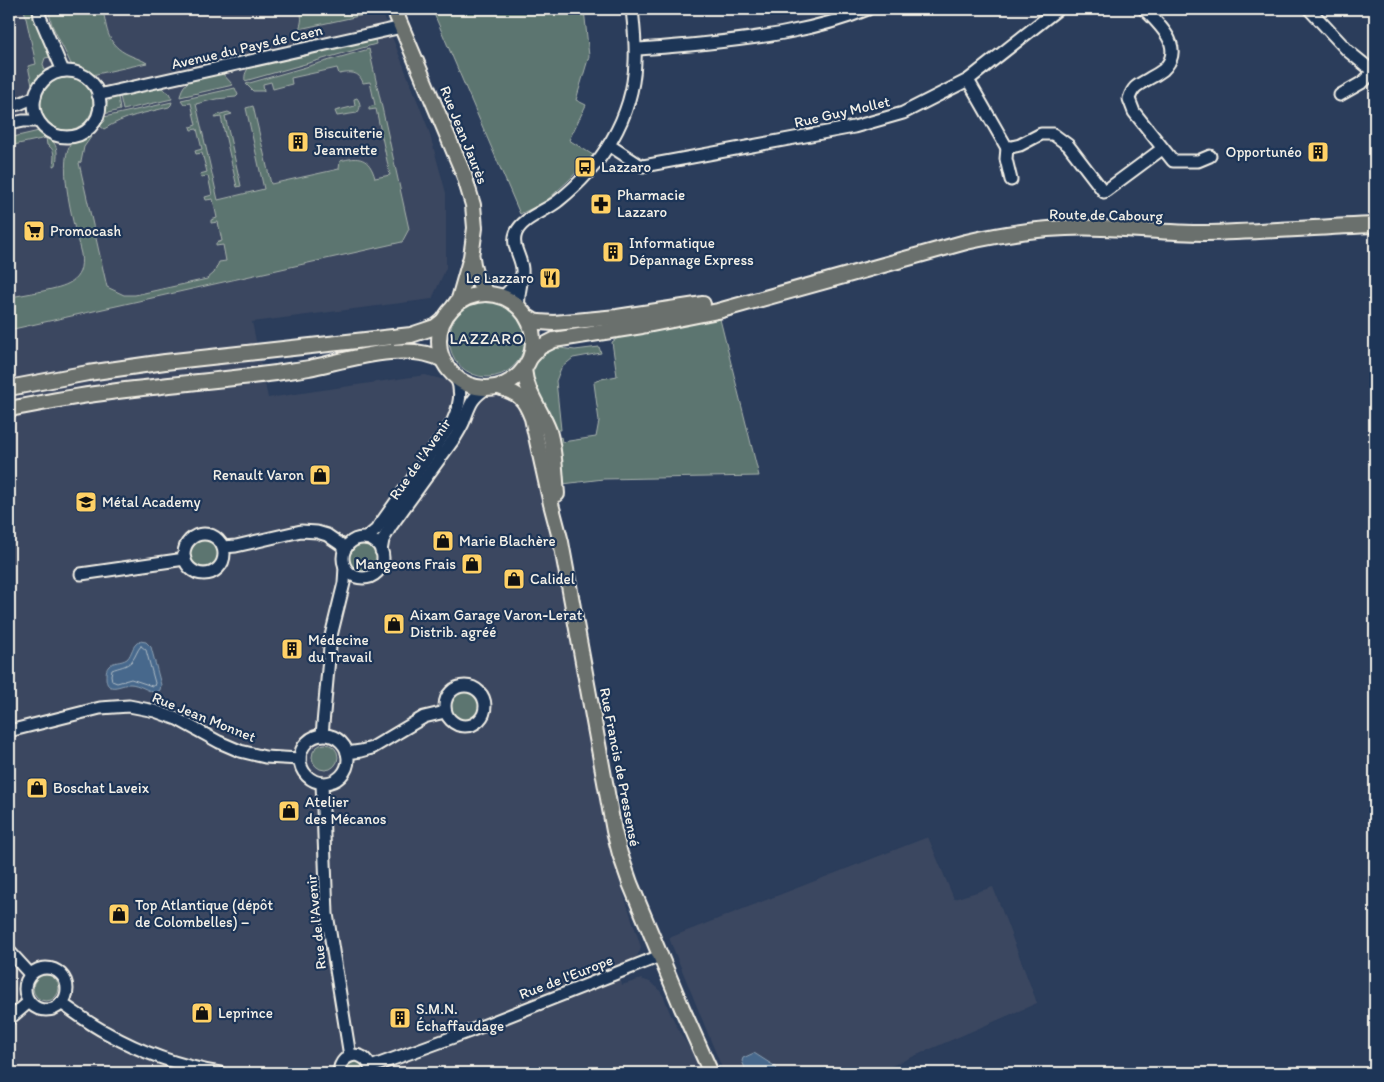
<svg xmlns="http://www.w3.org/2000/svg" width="1384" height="1082" font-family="Itim,sans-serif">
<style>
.built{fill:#3b4760}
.green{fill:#5b7470;stroke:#a8b2ac}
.water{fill:#46688c;stroke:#8c9fb1}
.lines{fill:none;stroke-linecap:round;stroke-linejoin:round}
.shore{stroke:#aebac3;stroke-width:1}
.minor-casing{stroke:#f4f1e8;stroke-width:15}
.major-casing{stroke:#f4f1e8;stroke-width:18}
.minor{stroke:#1d3557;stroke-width:11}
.major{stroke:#6b706d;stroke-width:14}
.labels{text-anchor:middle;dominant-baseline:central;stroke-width:4.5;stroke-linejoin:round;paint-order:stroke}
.street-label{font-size:15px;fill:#f4f1e8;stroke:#1d3557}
.poi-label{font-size:15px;fill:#f4f1e8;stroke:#1d3557;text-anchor:start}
.neighbourhood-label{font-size:16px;letter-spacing:1px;fill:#f4f1e8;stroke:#1d3557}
</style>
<rect width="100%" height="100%" fill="#2b3d5b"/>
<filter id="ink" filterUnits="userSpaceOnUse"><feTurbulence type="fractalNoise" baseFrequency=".02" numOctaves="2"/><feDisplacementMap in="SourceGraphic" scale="10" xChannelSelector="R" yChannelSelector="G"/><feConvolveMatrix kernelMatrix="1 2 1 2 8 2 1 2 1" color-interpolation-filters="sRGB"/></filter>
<g filter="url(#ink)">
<g class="built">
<path d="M9 9H381L428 128 446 193V268L432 299 252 322 268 398 425 375 517 398 527 412 572 594 591 737 620 883 641 947 640 951 632 964 619 971 622 985 641 979 650 982 658 988 664 997 670 1013 683 1038 703 1068 705 1073H9Z"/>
<path d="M928 837 954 899 993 887 1037 1003 875 1073H724L669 938Z"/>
</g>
<g class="green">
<path d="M24 9H33L51 57 45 58 43 64 45 71 37 78 32 85 28 66 36 64Z"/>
<path d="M48 9H103C107 30 107 45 129 55 135 58 141 59 147 63L92 75 83 69 71 64 52 25Z"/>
<path d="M298 9H381L382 11 299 29C302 22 303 15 298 9Z"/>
<path d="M432 9H584L589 56 576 100 586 105 569 140 593 155 568 181 545 202 520 214Z"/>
<path d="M375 39 376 44 245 81C244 75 246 69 252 66Z"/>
<path d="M369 49 409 229 402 242 9 330V305L11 297C22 295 32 293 43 291 65 286 85 283 81 254 75 229 57 166 70 145 74 138 83 137 89 132L92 135 91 137 84 147 81 162 79 163 107 287 124 295H135L207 279 214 273 219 262 226 261 223 245 216 246V243L222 241 218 222 211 223V220L217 218 213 199 206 200 205 197 212 195 208 176 201 177 200 174 207 172 202 153 196 154 195 151 202 149 197 129 191 130 190 127 196 125 191 103 184 104 181 100 235 88 238 95 236 97 216 99 196 104 218 200 264 189 246 108 253 106 271 184 339 169 340 161C359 156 369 157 375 178L390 175 376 109 369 110V107L375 105 370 82 363 83C359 71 350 72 339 74L337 68 291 78 292 84 273 89 271 82 263 84 264 91H253L246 84Z"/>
<path d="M222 73 233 85 180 97C183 75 205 77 222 73Z"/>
<circle cx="66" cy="103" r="27"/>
<path d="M160 87 169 93 172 99 123 110 120 96Z"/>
<path d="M118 96 120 110 100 115C104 105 107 100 118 96Z"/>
<path d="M357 98C361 103 361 109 357 113L337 116 335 111 355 106 354 99Z"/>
<path d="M172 102 171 105 169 107C145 113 125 116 104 129L100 126 105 121 104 117Z"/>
<path d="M228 112 232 114 225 116 241 186 237 187 221 117 215 118 217 115Z"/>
<path d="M39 131 41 132 42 131C56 143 59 146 56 165L53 166C54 158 56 149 47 145L46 138 9 146V138Z"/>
<circle cx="487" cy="339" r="38"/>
<path d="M719 315 759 476 603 479 563 484 557 446 558 439 561 437 562 442 596 437 599 421 594 383 596 380 617 376 612 342 619 337Z"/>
<path d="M552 347 575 350 599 347 601 353 573 358 561 368 556 381 561 430H558L539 394 534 392 529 374 533 363 540 353Z"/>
<circle cx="204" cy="553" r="14"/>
<circle cx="363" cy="557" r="15"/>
<circle cx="465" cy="707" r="16"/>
<circle cx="325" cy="757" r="13"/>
<circle cx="46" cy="988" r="13"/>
<path d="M360 1058 369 1073H343L345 1064Z"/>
</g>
<g class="water">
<path d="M140 641 146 642 151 647 161 685 160 690 156 693C148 691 138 684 130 684 122 684 106 695 106 677 106 673 106 669 109 666 113 661 121 663 127 659 133 653 131 646 140 641Z"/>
<path d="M754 1053 776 1067 778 1073H747L742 1061 743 1058Z"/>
</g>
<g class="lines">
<path class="shore" d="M141 646 146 650 155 683 154 686H152L131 679 117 683 112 681 111 675 112 670C119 667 126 667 132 661 136 656 137 650 141 646Z"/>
<g class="minor-casing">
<g id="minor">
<path d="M39 9 40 17 63 71"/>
<path d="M1144 9C1160 25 1186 48 1163 70 1159 73 1154 76 1150 78 1138 85 1133 86 1129 99L1134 112 1173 161H1198L1210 156"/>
<path d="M1309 9 1348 51 1375 73"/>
<path d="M636 49C657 48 679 46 700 44 757 38 816 31 868 9"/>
<circle cx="67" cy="104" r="33"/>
<path d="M968 80 1007 148 1020 145 1041 134H1053L1068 145 1104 192 1162 149"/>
<path d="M98 95 402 27"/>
<path d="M1340 95 1363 82 1373 72"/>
<path d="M9 106 19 104 35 97"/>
<path d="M9 124 23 121H38"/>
<path d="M609 145 638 164 643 166 649 165 854 127 903 113 968 80 1058 9"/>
<path d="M1007 148 1006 159 1011 180"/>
<path d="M501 296 506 294 521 278"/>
<path d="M519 307C517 294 523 282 522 269 521 256 511 246 516 233 522 218 546 211 558 201 601 167 633 118 635 62 636 44 634 27 632 9"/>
<circle cx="204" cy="554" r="20"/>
<path d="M366 538 376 530 452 423C459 407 463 393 456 377"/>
<circle cx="363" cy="558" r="20"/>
<path d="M223 547 236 546 301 531 317 532 327 535 346 548"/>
<path d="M381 551 383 540 391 526 456 436C459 431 462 426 464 421 470 405 471 398 487 388"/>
<path d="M81 574 185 559"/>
<circle cx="465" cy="706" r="20"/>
<path d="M9 731 100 708 129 706 155 711 177 719 219 742 240 751 265 757 300 759"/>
<path d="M322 735 331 636 344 583 345 567"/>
<circle cx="324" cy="759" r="24"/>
<path d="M347 753 361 751 372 748 424 717 445 712"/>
<path d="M322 783 327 914 350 1056"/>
<path d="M9 951 30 974"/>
<circle cx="46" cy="989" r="21"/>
<path d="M61 1003C76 1013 91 1025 107 1033 142 1053 180 1066 220 1073"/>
<path d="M9 1019 29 1002"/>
<path d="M371 1067 470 1031 660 956"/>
<path d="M339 1073C340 1050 369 1049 371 1072"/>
</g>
</g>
<g class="major-casing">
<g id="major">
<path d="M394 9 464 175 473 205 475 228 471 257 459 299 454 306"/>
<path d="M472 258C474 273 477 284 489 294"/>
<circle cx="486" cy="341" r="47"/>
<path d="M526 316 534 321 539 322 554 323 617 317 703 304"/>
<path d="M531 357 540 347 554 340 642 326 718 311 966 242C1010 232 1056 226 1102 228 1136 229 1170 233 1204 233 1261 232 1318 227 1375 225"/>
<path d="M524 369C526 393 541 409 549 431 555 451 555 473 557 494"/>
<path d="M499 387C519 394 524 397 532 418L551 504 561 542 614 831 620 854 630 883 682 1008 711 1073"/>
<path d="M9 388 88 373 165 362 411 335 435 327 444 320"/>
<path d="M9 409C42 403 76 396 110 392 165 385 221 380 276 373 287 371 298 370 309 368 348 360 407 340 443 360"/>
</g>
</g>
<use href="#minor" class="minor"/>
<use href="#major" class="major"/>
</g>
</g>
<defs>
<g id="building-square" transform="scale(1.125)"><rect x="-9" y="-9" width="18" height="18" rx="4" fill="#ffd166" stroke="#1d3557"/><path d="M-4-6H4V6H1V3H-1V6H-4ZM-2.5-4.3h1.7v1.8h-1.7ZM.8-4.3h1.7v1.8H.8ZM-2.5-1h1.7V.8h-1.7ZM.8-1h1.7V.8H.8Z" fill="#111"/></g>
<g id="bus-square" transform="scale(1.125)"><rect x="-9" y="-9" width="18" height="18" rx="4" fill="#ffd166" stroke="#1d3557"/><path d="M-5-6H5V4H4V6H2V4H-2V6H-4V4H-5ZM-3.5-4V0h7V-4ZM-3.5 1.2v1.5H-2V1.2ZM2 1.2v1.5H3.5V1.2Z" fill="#111"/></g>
<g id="pharmacy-square" transform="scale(1.125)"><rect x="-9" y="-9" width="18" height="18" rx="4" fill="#ffd166" stroke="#1d3557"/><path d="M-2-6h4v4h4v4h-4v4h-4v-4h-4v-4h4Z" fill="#111"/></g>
<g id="supermarket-square" transform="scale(1.125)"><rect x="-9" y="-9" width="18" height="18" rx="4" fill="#ffd166" stroke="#1d3557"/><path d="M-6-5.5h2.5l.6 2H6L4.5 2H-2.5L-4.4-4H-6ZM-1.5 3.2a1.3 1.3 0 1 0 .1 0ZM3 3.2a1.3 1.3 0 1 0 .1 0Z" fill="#111"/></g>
<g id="restaurant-square" transform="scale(1.125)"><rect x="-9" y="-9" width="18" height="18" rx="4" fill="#ffd166" stroke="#1d3557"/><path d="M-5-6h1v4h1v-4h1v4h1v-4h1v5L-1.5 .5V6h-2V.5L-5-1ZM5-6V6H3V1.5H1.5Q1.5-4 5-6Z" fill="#111"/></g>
<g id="shop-square" transform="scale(1.125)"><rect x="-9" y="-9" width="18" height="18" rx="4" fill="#ffd166" stroke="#1d3557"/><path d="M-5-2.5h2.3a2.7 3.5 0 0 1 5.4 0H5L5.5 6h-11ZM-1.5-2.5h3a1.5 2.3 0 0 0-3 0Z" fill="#111"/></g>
<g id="school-square" transform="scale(1.125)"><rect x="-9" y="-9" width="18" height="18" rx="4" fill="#ffd166" stroke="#1d3557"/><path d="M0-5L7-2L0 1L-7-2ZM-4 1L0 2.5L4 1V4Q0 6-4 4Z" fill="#111"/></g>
</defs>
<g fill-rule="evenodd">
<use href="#building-square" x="298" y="142"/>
<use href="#building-square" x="1318" y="152"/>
<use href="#bus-square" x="585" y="167"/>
<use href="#pharmacy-square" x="601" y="204"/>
<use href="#supermarket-square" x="34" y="231"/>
<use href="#building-square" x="613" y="252"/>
<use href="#restaurant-square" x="550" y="278"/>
<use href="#shop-square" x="320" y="475"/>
<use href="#school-square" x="86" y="502"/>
<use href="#shop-square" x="443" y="541"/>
<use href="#shop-square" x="472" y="564"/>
<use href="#shop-square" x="514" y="579"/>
<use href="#shop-square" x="394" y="624"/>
<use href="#building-square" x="292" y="649"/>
<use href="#shop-square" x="37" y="788"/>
<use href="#shop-square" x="289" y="811"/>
<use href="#shop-square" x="119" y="914"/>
<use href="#shop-square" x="202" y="1013"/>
<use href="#building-square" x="400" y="1018"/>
</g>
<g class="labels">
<g class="street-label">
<text transform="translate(247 47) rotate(-13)">Avenue du Pays de Caen</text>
<text transform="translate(842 112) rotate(-13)">Rue Guy Mollet</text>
<text transform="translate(464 135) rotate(68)">Rue Jean Jaurès</text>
<text transform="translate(1106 215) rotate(1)">Route de Cabourg</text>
<text transform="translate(420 459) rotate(-55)">Rue de l'Avenir</text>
<text transform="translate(204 717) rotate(22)">Rue Jean Monnet</text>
<text transform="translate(620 767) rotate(79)">Rue Francis de Pressensé</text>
<text transform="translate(316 922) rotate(-96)">Rue de l'Avenir</text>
<text transform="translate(566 977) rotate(-21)">Rue de l'Europe</text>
</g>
<g class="poi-label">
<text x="314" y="133">Biscuiterie<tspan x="314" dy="17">Jeannette</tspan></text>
<text x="1302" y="152" text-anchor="end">Opportunéo</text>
<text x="601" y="167">Lazzaro</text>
<text x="617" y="195">Pharmacie<tspan x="617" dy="17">Lazzaro</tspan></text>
<text x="50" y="231">Promocash</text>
<text x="629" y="243">Informatique<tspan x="629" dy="17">Dépannage Express</tspan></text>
<text x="534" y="278" text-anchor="end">Le Lazzaro</text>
<text x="304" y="475" text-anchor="end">Renault Varon</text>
<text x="102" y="502">Métal Academy</text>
<text x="459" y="541">Marie Blachère</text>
<text x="456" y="564" text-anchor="end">Mangeons Frais</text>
<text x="530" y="579">Calidel</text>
<text x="410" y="615">Aixam Garage Varon-Lerat<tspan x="410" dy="17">Distrib. agréé</tspan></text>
<text x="308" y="640">Médecine<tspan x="308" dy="17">du Travail</tspan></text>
<text x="53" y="788">Boschat Laveix</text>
<text x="305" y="802">Atelier<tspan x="305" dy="17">des Mécanos</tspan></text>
<text x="135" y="905">Top Atlantique (dépôt<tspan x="135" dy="17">de Colombelles) –</tspan></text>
<text x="416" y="1009">S.M.N.<tspan x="416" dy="17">Échaffaudage</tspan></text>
<text x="218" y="1013">Leprince</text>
</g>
<g class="neighbourhood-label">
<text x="487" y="338">LAZZARO</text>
</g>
</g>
<rect width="1384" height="1082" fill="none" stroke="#1d3557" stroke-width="30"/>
<rect x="15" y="15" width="1354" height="1052" fill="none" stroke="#f4f1e8" stroke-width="2" filter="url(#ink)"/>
</svg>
